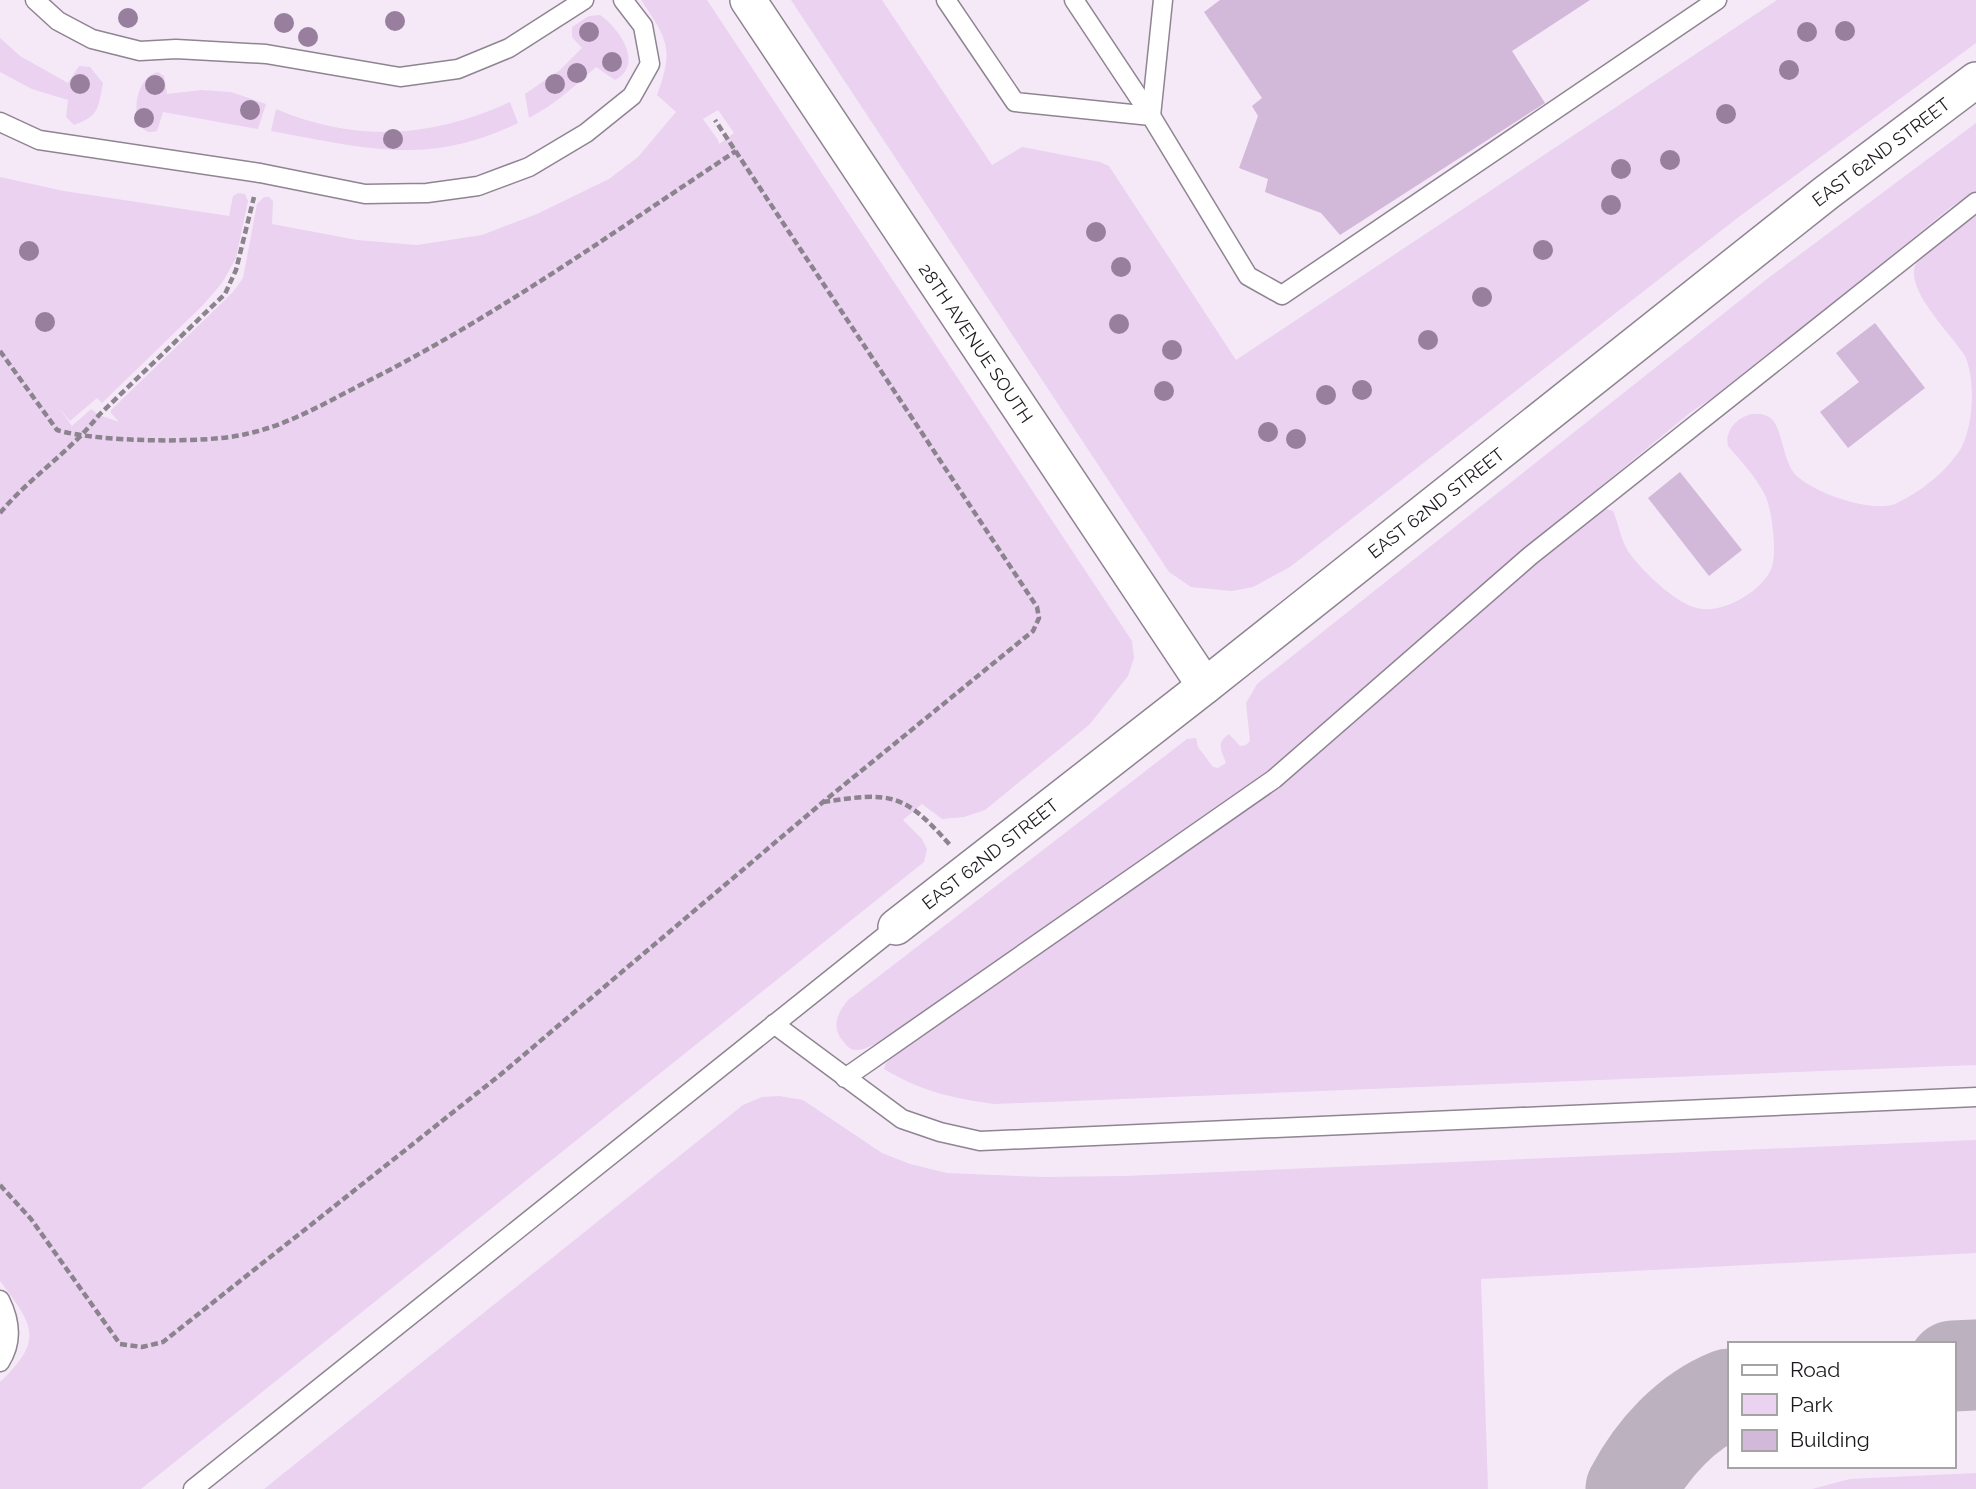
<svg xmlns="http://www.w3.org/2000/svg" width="1976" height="1489" font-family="Raleway,sans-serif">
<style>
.green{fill:#ead2f0;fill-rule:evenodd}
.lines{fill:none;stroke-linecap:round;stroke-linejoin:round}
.taxiway{stroke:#bcb2bf;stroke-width:91}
.building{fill:#d2b8d9}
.service-casing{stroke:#8f8492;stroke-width:21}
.minor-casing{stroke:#8f8492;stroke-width:38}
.path{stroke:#8b838d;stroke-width:4.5;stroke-dasharray:7 3.5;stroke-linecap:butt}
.service{stroke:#fff;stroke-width:18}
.minor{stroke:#fff;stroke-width:35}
.tree{fill:#977f9d}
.labels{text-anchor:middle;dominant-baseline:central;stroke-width:5;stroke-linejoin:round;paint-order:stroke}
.street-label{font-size:18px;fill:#1d191e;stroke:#fff}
</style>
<rect width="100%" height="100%" fill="#f5e9f8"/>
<g class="green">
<path d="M641 0H707L1132 641 1134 658 1128 676 1089 725 985 810 964 817 942 819 922 804 903 820 922 839 927 849 924 862 141 1489H0V1382C45 1339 33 1325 0 1281V177L64 191 229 216 233 196 238 193 245 194 248 201 236 258 222 283 203 305 102 403 97 398 70 421 59 408 72 426 91 409 99 415 119 422 111 413V410L233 292 243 278 257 204 264 197H269L273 201 272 224 357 240 417 245 482 235 537 214 609 179 638 157 676 112 657 95C674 49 668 40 641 0ZM718 110 734 133 719 144 718 140 703 119Z"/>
<path d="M791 0H882L992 165 1022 147 1100 162 1109 166 1236 360 1777 0H1976V43L1740 216 1290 567 1253 587 1232 591 1191 587 1169 572Z"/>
<path d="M600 15C619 28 645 65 615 80L596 67C575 86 554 105 529 118L525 94 560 70 582 48 572 37V27L589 16Z"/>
<path d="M0 38 20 56 68 83 79 66 90 67 103 83C98 107 100 116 74 125L66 117 68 100 32 89 0 72Z"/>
<path d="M158 72 164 76 167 94 201 90 231 92 266 104 258 129 163 112 157 131C130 141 129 79 158 72Z"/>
<path d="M510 102 518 123C427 167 365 148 271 131L276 109C356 143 432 138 510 102Z"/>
<path d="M1976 123V192L1951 207 1734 384 1691 412 1498 571 1374 683 1239 794 890 1036C880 1041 866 1051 854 1050 849 1049 845 1044 842 1040 831 1026 838 1012 848 1000L1187 739 1196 738 1198 747 1213 767 1218 768 1226 763C1222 751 1215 744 1229 734L1240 746 1246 745 1250 741 1246 703 1257 684 1767 279Z"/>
<path d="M1976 216V1065L994 1104C951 1098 921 1091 884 1069L886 1063 895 1054 1277 788 1384 692 1594 513 1606 509 1613 511C1619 524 1620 538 1628 551 1641 570 1675 603 1697 608 1722 615 1763 591 1772 567 1777 551 1772 507 1764 493 1755 476 1741 461 1728 446 1723 425 1750 406 1769 417 1782 424 1782 458 1794 473 1810 492 1875 515 1897 503 1920 492 1943 474 1958 453 1974 430 1976 380 1965 356 1952 335 1912 297 1914 271 1914 253 1961 225 1976 216Z"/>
<path d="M779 1096 803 1100 882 1153 910 1164 947 1173 1043 1177 1125 1176 1976 1140V1253L1481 1279 1488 1489H264L743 1105 762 1097Z"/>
<path d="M1976 1473V1489H1812L1850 1479Z"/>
</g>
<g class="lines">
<g class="taxiway">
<path d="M1953 1366 1976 1365"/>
<path d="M1631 1489C1652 1449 1686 1411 1729 1394"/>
</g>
</g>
<g class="building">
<path d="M1220 0H1590L1512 51 1545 103 1340 235 1321 213 1265 192 1268 179 1239 168 1258 116 1252 106 1262 98 1204 12Z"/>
<path d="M1875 323 1925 388 1848 448 1820 412 1859 382 1836 353Z"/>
<path d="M1680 472 1742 550 1709 576 1648 498Z"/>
</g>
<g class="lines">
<g class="service-casing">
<g id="service">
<path d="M35 0 58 21 92 39 140 51 176 49 266 54 400 77 458 69 509 48 584 0"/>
<path d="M946 0 1015 102 1151 116 1248 276 1282 295 1717 0"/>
<path d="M1074 0 1151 116"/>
<path d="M1151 116 1163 0"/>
<path d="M0 122 39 140 260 173 365 194 427 193 478 186 529 167 586 133 632 96 650 64 643 26 623 0"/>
<path d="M774 1024 902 1119 940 1132 980 1141 1976 1097"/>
<path d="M845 1078 1274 779 1530 556 1976 202"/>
<path d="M0 1300C10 1320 13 1342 0 1362"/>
<path d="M193 1489 896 927"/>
</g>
</g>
<g class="minor-casing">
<g id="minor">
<path d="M748 0 1205 686"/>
<path d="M896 927 1205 686 1826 193 1976 80"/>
</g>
</g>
<g class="path">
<path d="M0 351 57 430C96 442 206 444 246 434 289 425 329 401 368 381 497 316 615 231 736 151"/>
<path d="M0 513C30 477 70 452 99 415L225 294 236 270 254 197"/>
<path d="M823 802C891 792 903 792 950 845"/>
<path d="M0 1185 31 1219 120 1344 142 1347 163 1342 500 1075 823 802 1033 631 1039 618 1037 607 715 120"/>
</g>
<use href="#service" class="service"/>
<use href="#minor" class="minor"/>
</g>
<g class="tree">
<circle cx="128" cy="18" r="10"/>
<circle cx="395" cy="21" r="10"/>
<circle cx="284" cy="23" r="10"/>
<circle cx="1845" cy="31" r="10"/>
<circle cx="589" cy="32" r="10"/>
<circle cx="1807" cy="32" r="10"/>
<circle cx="308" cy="37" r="10"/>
<circle cx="612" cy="62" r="10"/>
<circle cx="1789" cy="70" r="10"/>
<circle cx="577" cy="73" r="10"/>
<circle cx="80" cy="84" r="10"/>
<circle cx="555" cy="84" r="10"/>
<circle cx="155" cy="85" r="10"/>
<circle cx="250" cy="110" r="10"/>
<circle cx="1726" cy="114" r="10"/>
<circle cx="144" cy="118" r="10"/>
<circle cx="393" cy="139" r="10"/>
<circle cx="1670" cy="160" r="10"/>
<circle cx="1621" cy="169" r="10"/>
<circle cx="1611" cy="205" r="10"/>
<circle cx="1096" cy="232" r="10"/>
<circle cx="1543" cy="250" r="10"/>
<circle cx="29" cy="251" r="10"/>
<circle cx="1121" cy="267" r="10"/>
<circle cx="1482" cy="297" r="10"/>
<circle cx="45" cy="322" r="10"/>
<circle cx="1119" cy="324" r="10"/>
<circle cx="1428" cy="340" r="10"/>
<circle cx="1172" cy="350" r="10"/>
<circle cx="1362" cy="390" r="10"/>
<circle cx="1164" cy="391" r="10"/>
<circle cx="1326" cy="395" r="10"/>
<circle cx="1268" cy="432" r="10"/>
<circle cx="1296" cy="439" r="10"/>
</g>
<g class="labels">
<g class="street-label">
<text transform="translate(1881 152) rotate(-37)">EAST 62ND STREET</text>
<text transform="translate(976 343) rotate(56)">28TH AVENUE SOUTH</text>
<text transform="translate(1436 503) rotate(-38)">EAST 62ND STREET</text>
<text transform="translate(990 854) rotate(-38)">EAST 62ND STREET</text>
</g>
</g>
<rect x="1728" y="1342" width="228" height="126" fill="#ffffff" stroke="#a5a3a5" stroke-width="2"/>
<rect x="1742" y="1365" width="35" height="10" fill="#ffffff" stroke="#a5a3a5" stroke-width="2"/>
<text x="1790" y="1377" font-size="21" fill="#1d191e">Road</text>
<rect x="1742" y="1394" width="35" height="21" fill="#ead2f0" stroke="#a5a3a5" stroke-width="2"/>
<text x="1790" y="1412" font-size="21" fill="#1d191e">Park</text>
<rect x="1742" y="1430" width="35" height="21" fill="#d2b8d9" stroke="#a5a3a5" stroke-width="2"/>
<text x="1790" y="1447" font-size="21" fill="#1d191e">Building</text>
</svg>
